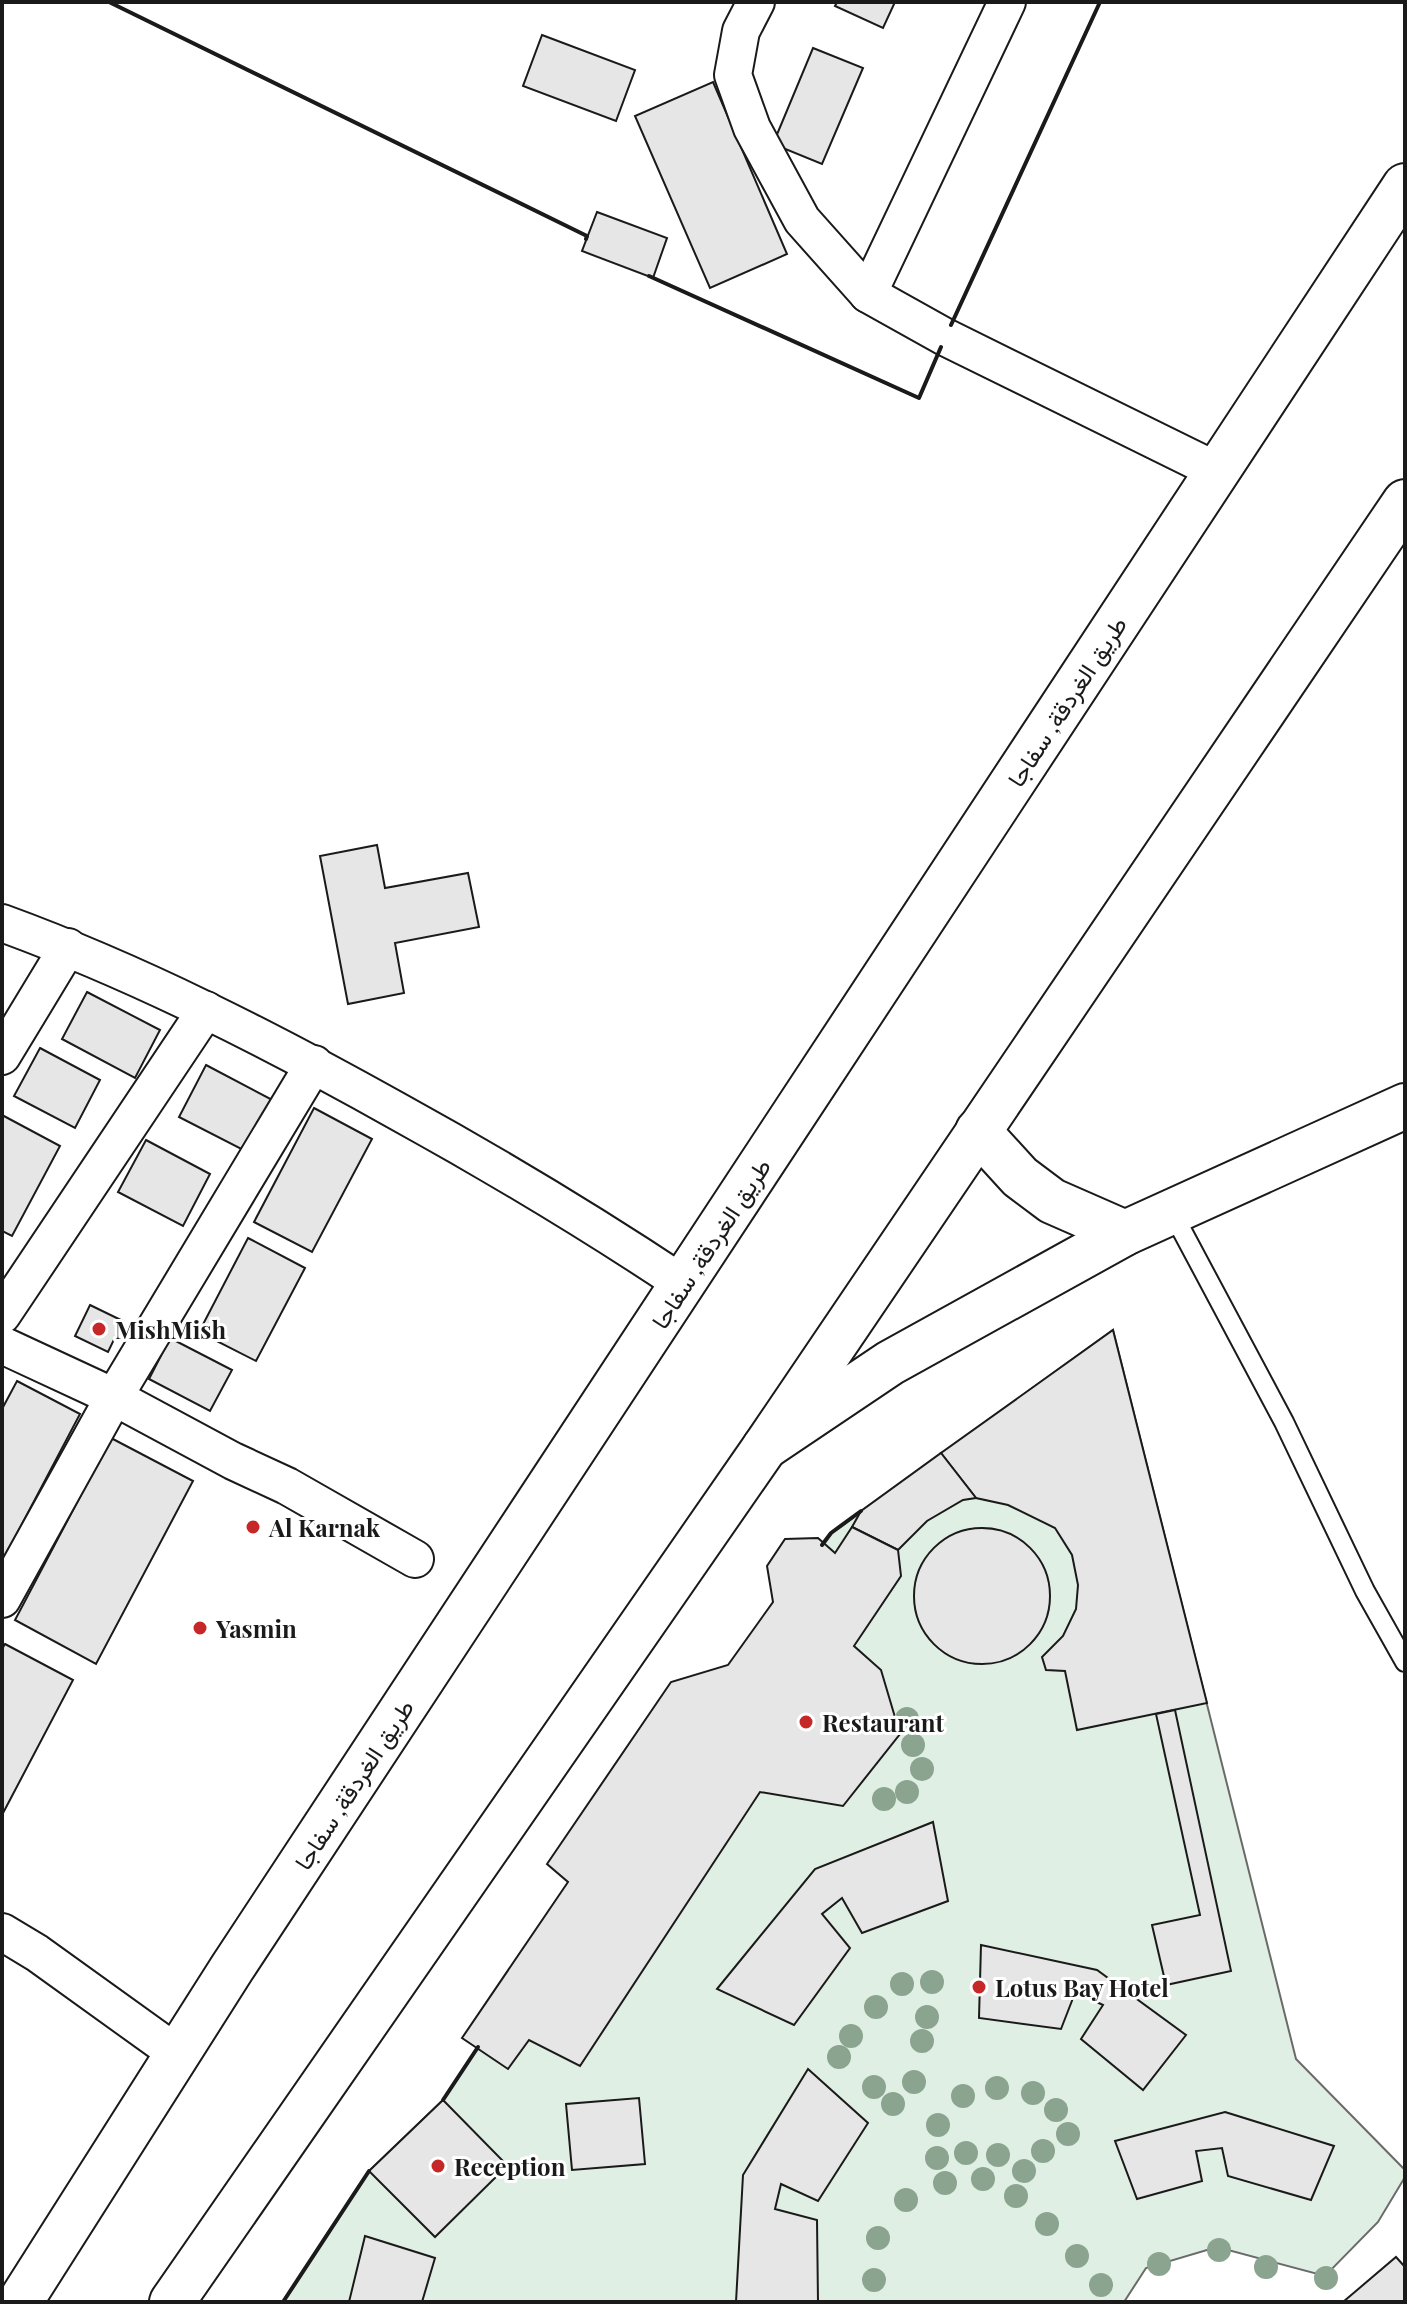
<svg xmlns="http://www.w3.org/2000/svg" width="1407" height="2304" font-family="'Playfair Display',Vazirmatn,serif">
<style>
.green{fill:#e0efe3;stroke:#6a6a6a;stroke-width:2}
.building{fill:#e6e6e6;stroke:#1a1a1a;stroke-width:2}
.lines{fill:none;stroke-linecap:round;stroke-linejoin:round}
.service-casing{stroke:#1a1a1a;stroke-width:22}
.minor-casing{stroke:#1a1a1a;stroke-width:40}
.tertiary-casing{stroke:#1a1a1a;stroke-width:48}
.primary-casing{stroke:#1a1a1a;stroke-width:48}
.service{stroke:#fff;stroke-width:18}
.minor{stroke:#fff;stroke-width:36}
.tertiary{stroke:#fff;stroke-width:44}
.primary{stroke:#fff;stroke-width:44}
.wall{stroke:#1a1a1a;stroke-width:4}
.tree{fill:#8aa48f}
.poi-dot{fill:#c62828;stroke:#fff;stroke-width:3}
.labels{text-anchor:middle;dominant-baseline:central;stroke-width:6;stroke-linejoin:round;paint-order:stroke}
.street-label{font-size:24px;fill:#1a1a1a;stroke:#fff}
.poi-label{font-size:24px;font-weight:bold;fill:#1a1a1a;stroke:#fff;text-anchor:start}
</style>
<rect width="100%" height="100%" fill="#fff"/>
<path class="green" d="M1113 1330 1296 2059 1405 2170V2177L1378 2222 1325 2276 1217 2247 1146 2268 1124 2302H283L369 2171 443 2100 707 1708 831 1533Z"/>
<g class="building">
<path d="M837 2H895L883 28 835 6Z"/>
<path d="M542 35 635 70 616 121 523 86Z"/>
<path d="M813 48 863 68 822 164 773 144Z"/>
<path d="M713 82 787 254 710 288 635 116Z"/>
<path d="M597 212 667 238 653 278 582 251Z"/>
<path d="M377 845 385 888 468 873 479 927 395 943 404 993 348 1004 320 856Z"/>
<path d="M87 992 160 1030 135 1078 62 1039Z"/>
<path d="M40 1048 100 1080 75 1128 14 1096Z"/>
<path d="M206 1065 280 1104 253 1155 179 1117Z"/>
<path d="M314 1108 372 1139 312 1252 254 1222Z"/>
<path d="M2 1115 60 1146 12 1236 2 1231Z"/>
<path d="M146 1140 210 1174 183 1226 118 1192Z"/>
<path d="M248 1238 305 1268 256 1361 199 1332Z"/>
<path d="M90 1305 123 1321 108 1352 75 1336Z"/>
<path d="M1113 1330 1207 1703 1077 1730 1065 1671 1046 1670 1042 1657 1063 1636 1076 1609 1078 1585 1072 1555 1055 1528 1008 1505 976 1498 941 1453Z"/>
<path d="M170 1338 232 1370 210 1411 149 1379Z"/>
<path d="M17 1381 80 1414 2 1562V1409Z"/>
<path d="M111 1438 193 1481 96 1664 15 1620Z"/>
<path d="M941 1453 976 1498 963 1500 927 1521 898 1550 852 1527 861 1511Z"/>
<path d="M852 1527 898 1550 901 1576 854 1646 881 1670 900 1734 843 1806 760 1792 580 2066 529 2040 508 2069 462 2038 568 1882 547 1864 671 1682 728 1665 773 1602 767 1566 785 1539 818 1538 835 1553Z"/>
<circle cx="982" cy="1596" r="68"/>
<path d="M5 1644 73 1680 2 1815V1649Z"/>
<path d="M1175 1710 1231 1971 1166 1985 1152 1925 1200 1915 1156 1714Z"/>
<path d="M933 1822 948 1901 862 1933 842 1898 822 1914 850 1948 794 2025 717 1989 815 1869Z"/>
<path d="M981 1945 1097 1970 1186 2035 1143 2090 1081 2039 1103 2005 1088 1998 1075 1993 1061 2029 979 2018Z"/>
<path d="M808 2069 868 2123 818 2201 781 2184 775 2209 817 2220 818 2302H736L743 2175Z"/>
<path d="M639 2098 645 2164 572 2170 566 2104Z"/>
<path d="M443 2100 503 2161 500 2173 435 2237 369 2171Z"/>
<path d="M1225 2112 1334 2146 1311 2200 1228 2176 1222 2148 1196 2151 1202 2181 1137 2199 1115 2141Z"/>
<path d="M365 2236 435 2258 422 2302H349Z"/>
<path d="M1396 2257 1405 2267V2302H1343Z"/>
</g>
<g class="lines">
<g class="service-casing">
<path id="service" d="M1172 1212 1284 1422 1365 1591 1405 1662"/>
</g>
<g class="minor-casing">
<g id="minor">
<path d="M756 2 741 31 733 75 752 128 802 220 868 294"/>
<path d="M1007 2 868 294 945 337 1217 471"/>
<path d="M2 923C139 973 270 1040 397 1111 495 1165 590 1222 683 1284"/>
<path d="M2 1056 68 947"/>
<path d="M2 1315 206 1010"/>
<path d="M2 1345 114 1397 233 1461 287 1486 415 1559"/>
<path d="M2 1599 114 1397 314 1064"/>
<path d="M2 1932 37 1953 176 2053"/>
</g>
</g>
<g class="tertiary-casing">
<g id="tertiary">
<path d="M978 1131 1020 1177 1052 1201 1125 1233"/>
<path d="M765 1447 890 1363 1125 1233 1405 1106"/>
</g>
</g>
<g class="primary-casing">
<g id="primary">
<path d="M20 2302 232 1968 1405 186"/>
<path d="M172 2302 765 1447 1405 502"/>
</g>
</g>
<use href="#service" class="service"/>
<use href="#minor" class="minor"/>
<use href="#tertiary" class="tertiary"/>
<use href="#primary" class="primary"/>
<g class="wall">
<path d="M109 2 587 236 586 239"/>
<path d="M649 276 919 398 941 347"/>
<path d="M951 325 1100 2"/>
<path d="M822 1545 831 1533 861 1511"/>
<path d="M443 2100 478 2047"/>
<path d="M283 2302 369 2171"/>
</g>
</g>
<g class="tree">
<circle cx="907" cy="1719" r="12"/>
<circle cx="913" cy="1745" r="12"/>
<circle cx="922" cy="1769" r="12"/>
<circle cx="907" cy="1792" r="12"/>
<circle cx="884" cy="1799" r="12"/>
<circle cx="932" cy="1982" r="12"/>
<circle cx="902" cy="1984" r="12"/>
<circle cx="876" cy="2007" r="12"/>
<circle cx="927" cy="2017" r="12"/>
<circle cx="851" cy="2036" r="12"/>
<circle cx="922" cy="2041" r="12"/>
<circle cx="839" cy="2057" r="12"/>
<circle cx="914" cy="2082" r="12"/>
<circle cx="874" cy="2087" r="12"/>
<circle cx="997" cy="2088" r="12"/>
<circle cx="1033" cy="2093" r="12"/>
<circle cx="963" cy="2096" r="12"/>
<circle cx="893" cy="2104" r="12"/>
<circle cx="1056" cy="2110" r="12"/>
<circle cx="938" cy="2125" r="12"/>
<circle cx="1068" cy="2134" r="12"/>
<circle cx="1043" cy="2151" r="12"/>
<circle cx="966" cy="2153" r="12"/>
<circle cx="998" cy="2155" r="12"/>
<circle cx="937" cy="2158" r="12"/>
<circle cx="1024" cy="2171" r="12"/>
<circle cx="983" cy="2179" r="12"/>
<circle cx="945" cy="2183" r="12"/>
<circle cx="1016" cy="2196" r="12"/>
<circle cx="906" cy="2200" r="12"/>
<circle cx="1047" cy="2224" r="12"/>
<circle cx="878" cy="2238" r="12"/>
<circle cx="1219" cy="2250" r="12"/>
<circle cx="1077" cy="2256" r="12"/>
<circle cx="1159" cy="2264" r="12"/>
<circle cx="1266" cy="2267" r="12"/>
<circle cx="1326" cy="2278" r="12"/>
<circle cx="874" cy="2280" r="12"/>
<circle cx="1101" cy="2285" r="12"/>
</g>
<g class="poi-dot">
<circle cx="99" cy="1329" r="8"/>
<circle cx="253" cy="1527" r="8"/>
<circle cx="200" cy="1628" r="8"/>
<circle cx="806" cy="1722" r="8"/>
<circle cx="979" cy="1987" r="8"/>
<circle cx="438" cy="2166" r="8"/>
</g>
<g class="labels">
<g class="street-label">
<text transform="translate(1066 701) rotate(-57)">طريق الغردقة, سفاجا</text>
<text transform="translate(710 1243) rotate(-57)">طريق الغردقة, سفاجا</text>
<text transform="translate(353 1784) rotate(-57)">طريق الغردقة, سفاجا</text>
</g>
<g class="poi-label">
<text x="115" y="1329">MishMish</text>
<text x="269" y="1527">Al Karnak</text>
<text x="216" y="1628">Yasmin</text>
<text x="822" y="1722">Restaurant</text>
<text x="995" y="1987">Lotus Bay Hotel</text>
<text x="454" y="2166">Reception</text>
</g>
</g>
<rect width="1407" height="2304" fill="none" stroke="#1a1a1a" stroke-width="8"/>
</svg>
